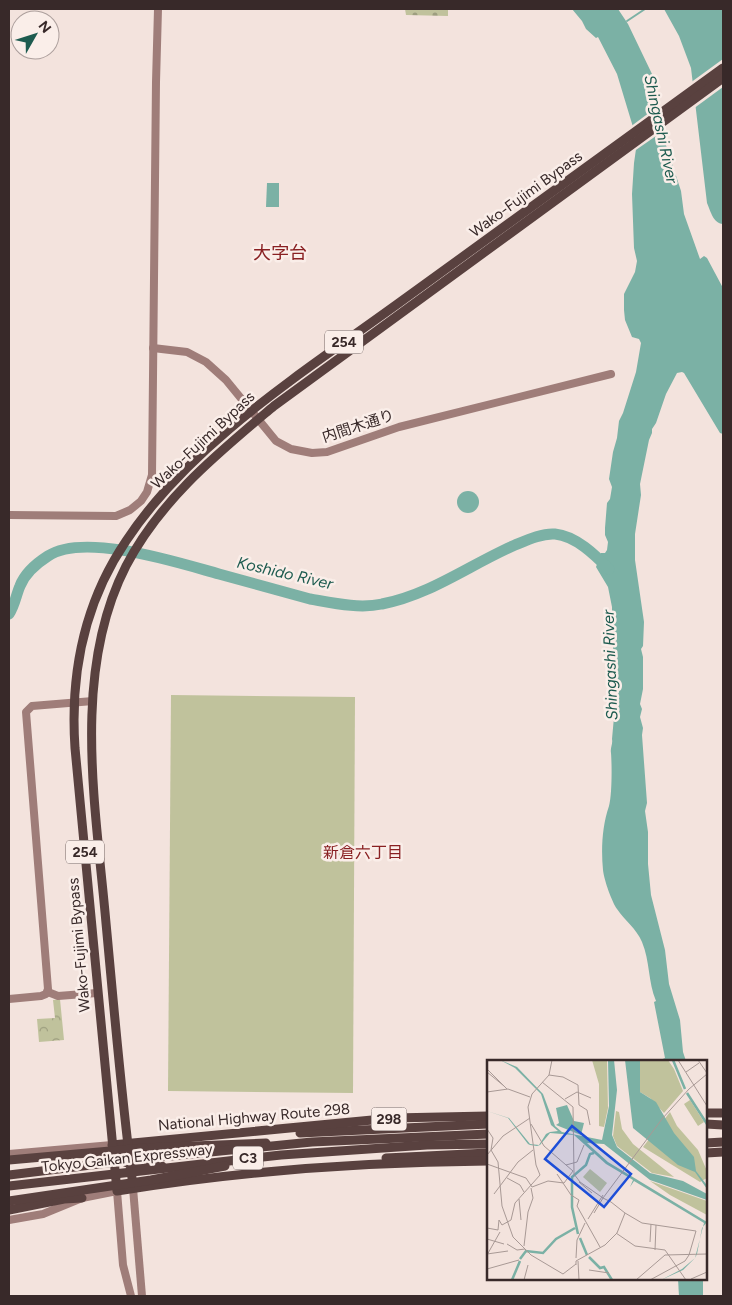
<svg xmlns="http://www.w3.org/2000/svg" width="732" height="1305" font-family="Figtree,'Noto Sans JP',sans-serif">
<style>
.forest{fill:url(#forest-crowns)}
.cemetery{fill:url(#cemetery-stones)}
.pitch{fill:#c0c29c}
.water{fill:#7bb1a5}
.pier{fill:#f3e3dd}
.lines{fill:none;stroke-linecap:round;stroke-linejoin:round}
.stream{stroke:#7bb1a5;stroke-width:2}
.river{stroke:#7bb1a5;stroke-width:11}
.secondary{stroke:#9f7d79;stroke-width:8}
.highway{stroke:#59413f;stroke-width:9}
.highway-bridge{stroke:#59413f;stroke-width:9}
.labels{text-anchor:middle;dominant-baseline:central;stroke-width:5;stroke-linejoin:round;paint-order:stroke}
.shield{fill:#faeee9;stroke:#726463;stroke-width:1}
.shield-label{font-size:14px;font-weight:bold;fill:#382929}
.street-label{font-size:15px;fill:#382929;stroke:#faeee9}
.water-label{font-size:16px;font-style:italic;fill:#1d5b4f;stroke:#faeee9}
.neighbourhood-label{font-size:16px;fill:#892022;stroke:#faeee9}
.quarter-label{font-size:18px;fill:#892022;stroke:#faeee9}
.inset-river{fill:none;stroke:#7bb1a5;stroke-width:2.5}
.inset-road{fill:none;stroke:#a89995;stroke-width:1}
.view{fill:#1d4ed8;fill-opacity:0.15;stroke:#1d4ed8;stroke-width:2.5}
.inset-edge{fill:none;stroke:#382929;stroke-width:2.5}
</style>
<defs>
<pattern id="forest-crowns" width="20" height="18" patternUnits="userSpaceOnUse" patternTransform="scale(1.25)"><rect width="20" height="18" fill="#c0c29c"/><path d="M2 6a3 3 0 1 1 6 0M12 15a3 3 0 1 1 6 0" fill="none" stroke="#9d9e7f"/></pattern>
<pattern id="cemetery-stones" width="16" height="16" patternUnits="userSpaceOnUse" patternTransform="scale(1.25)"><rect width="16" height="16" fill="#c0c29c"/><path d="M2 7V4a2 2 0 0 1 4 0v3zM10 15v-3a2 2 0 0 1 4 0v3z" fill="#9d9e7f"/></pattern>
</defs>
<rect width="100%" height="100%" fill="#f3e3dd"/>
<path class="forest" d="M60 999 64 1040 39 1042 37 1019 55 1018 53 1000Z"/>
<path class="cemetery" d="M405 9H448V16L406 15Z"/>
<path class="pitch" d="M171 695 355 697 353 1093 168 1091Z"/>
<g class="water">
<path d="M572 9H618L628 24 652 74 665 142 681 191 684 214 700 259 704 256 707 258 723 288V434L720 433 684 373 682 372 677 373 666 394 656 423 652 429V433L649 440 640 484 641 495 635 534V560L644 622 643 646 641 649 643 657V689L640 704 642 709 640 717 643 728 642 735 647 803 645 811 648 832V864L651 895 665 950 669 984 680 1020 683 1052 686 1061H658L665 1058 654 1002 656 1001C648 982 650 961 642 942 636 928 625 921 617 909 612 902 604 880 603 870 601 850 602 826 609 806 612 795 612 766 611 753 610 748 613 744 612 739L615 706 613 701 615 692 613 675 616 664 612 642V607L608 587 596 567 601 553H605L607 550 608 542 605 535V528L607 503 610 499 612 487 609 479 613 452 617 438 619 421 623 413 636 372 641 343 639 339 632 337 625 320 624 310V294L635 272 637 261 634 248 632 194 634 163 636 149 633 127 617 74 598 37 596 38 586 29 582 21Z"/>
<path d="M664 9H723V224C713 223 711 212 707 203L691 68 679 36Z"/>
<path d="M267 183H279V207H266Z"/>
<circle cx="468" cy="502" r="11"/>
<path d="M678 1279H703V1296H679Z"/>
</g>
<g class="pier">
<path d="M723 59V87L693 109 690 83Z"/>
<path d="M661 104 666 129 633 152 630 127Z"/>
</g>
<g class="lines">
<path class="stream" d="M627 21 645 9"/>
<path class="river" d="M9 614C15 605 16 595 20 586 25 573 37 563 48 556 84 532 179 563 219 574 249 582 280 591 310 599 333 603 359 609 382 604 430 595 471 564 515 545 527 540 542 533 555 534 576 536 595 555 609 569"/>
<g class="secondary">
<path d="M153 348 187 352 206 362 226 380 276 441 291 449 312 453 327 452 399 427 611 374"/>
<path d="M9 515 116 516 130 510 141 501 147 492 152 475 156 82 158 9"/>
<path d="M48 992 58 996 97 993"/>
<path d="M9 999 41 996 46 994 48 989 26 712 32 706 93 701"/>
<path d="M9 1154 112 1145"/>
<path d="M133 1188 142 1296"/>
<path d="M9 1220 43 1214 82 1198 117 1191 123 1265 131 1296"/>
</g>
<g class="highway">
<path d="M706 1113H723"/>
<path d="M706 1124 723 1125"/>
<path d="M300 1133 488 1124"/>
<path d="M706 1143 723 1142"/>
<path d="M112 1145 393 1118 488 1116"/>
<path d="M144 1148 266 1143"/>
<path d="M706 1153 723 1152"/>
<path d="M386 1158 488 1153"/>
<path d="M488 1161C364 1162 239 1171 117 1191L75 748C70 674 84 603 126 541 190 444 302 373 396 305 505 226 614 147 723 68"/>
<path d="M125 1162 130 1164 162 1166"/>
<path d="M132 1178C121 1093 114 1008 106 923 96 808 71 673 126 566 161 499 217 454 274 406L723 78"/>
<path d="M9 1210 64 1199 82 1198"/>
</g>
<g class="highway-bridge">
<path d="M9 1160 144 1148"/>
<path d="M9 1175 140 1159 312 1142 488 1134"/>
<path d="M9 1186 281 1155 427 1145 488 1144"/>
<path d="M9 1201 151 1180 225 1166"/>
</g>
</g>
<g class="labels">
<g class="shield">
<rect x="325" y="330.5" width="38" height="23" rx="4"/>
<rect x="66" y="840.5" width="38" height="23" rx="4"/>
<rect x="371.5" y="1107.5" width="35" height="23" rx="4"/>
<rect x="233" y="1146.5" width="30" height="23" rx="4"/>
</g>
<g class="shield-label">
<text x="344" y="342">254</text>
<text x="85" y="852">254</text>
<text x="389" y="1119">298</text>
<text x="248" y="1158">C3</text>
</g>
<g class="street-label">
<text transform="translate(526 194) rotate(-36)">Wako-Fujimi Bypass</text>
<text transform="translate(358 426) rotate(-18)">内間木通り</text>
<text transform="translate(203 440) rotate(-43)">Wako-Fujimi Bypass</text>
<text transform="translate(79 945) rotate(-95)">Wako-Fujimi Bypass</text>
<text transform="translate(254 1117) rotate(-5)">National Highway Route 298</text>
<text transform="translate(127 1158) rotate(-6)">Tokyo Gaikan Expressway</text>
</g>
<g class="water-label">
<text transform="translate(661 129) rotate(78)">Shingashi River</text>
<text transform="translate(285 573) rotate(13)">Koshido River</text>
<text transform="translate(610 665) rotate(-92)">Shingashi River</text>
</g>
<g class="neighbourhood-label">
<text x="363" y="852">新倉六丁目</text>
</g>
<g class="quarter-label">
<text x="280" y="253">大字台</text>
</g>
</g>
<g transform="translate(487 1060)">
<rect width="220" height="220" fill="#f3e3dd"/>
<path d="M105 0 120 1 121 48 117 67 112 66V24ZM129 51 132 52 135 69 146 84 187 117 165 113 130 86 126 76Z" fill="#c0c29c"/>
<path d="M153 0H181L187 9 196 31 177 53 163 38 153 32ZM203 40 217 62 211 66 197 44ZM183 52 190 66 211 90 220 111V118L213 122 156 87Z" fill="#c0c29c"/>
<path d="M103 109 120 123 113 132 96 117ZM163 121 220 141V155L183 135Z" fill="#c0c29c"/>
<path d="M13 0 30 7 56 34 68 66 75 72 115 80 122 46 121 0H127L130 30 125 75 130 87 163 113 196 121 220 134V140L163 120 117 84 100 83 121 102 220 162 215 168 210 194 208 198 196 210 174 220 195 209 208 198 217 163 147 121 143 127 146 120 119 104 87 75 63 73 53 85 50 86 43 85 41 84 21 58 0 51 22 58 43 84 52 85 59 74 63 72 71 71 64 65 54 34 28 8ZM138 0H153V32L169 42 187 73 207 97 209 111 219 124 220 129 208 112 191 105 146 68ZM80 45 87 61 97 63 94 75 69 65 72 63 69 48Z" fill="#7bb1a5"/>
<path class="inset-river" d="M186 0 198 29M200 33 220 64M91 174 85 147V117L99 105 103 94 107 93M93 178 100 195M102 197 113 208 117 207 125 220M33 199 39 191 56 193 69 179 88 168M25 220 33 201"/>
<path class="inset-road" d="M191 0 220 46M211 0 220 13M0 9 20 29M0 12 17 26M199 12 212 3M62 15 76 17 91 25 92 45 100 50 103 65M55 22 86 47 87 114 93 122 116 138 175 59 202 29 220 14M0 32 21 29 43 37M78 39 90 32 104 38M44 64 57 86 86 111 77 123M0 69 6 78 4 90 11 102 15 146 26 177 44 195 76 214 89 204M0 95 16 76 43 58M0 104 39 118 45 127 61 121 77 123M79 105 90 102 97 85M70 114 84 135 92 140 90 146 113 187M20 118 33 125 37 132M92 122 105 133M7 134 31 102 46 90M32 139 34 160M124 142 138 153M107 153 116 138 124 142M101 159 116 135M0 168 11 170 12 160 15 165 24 160 28 143 53 115 49 105 41 47 45 34 62 15 65 0M129 173 148 186 178 190 199 220M0 179 17 184M163 182 164 164M20 184 30 190 38 189M37 186 41 152 46 138 44 128M168 190 169 165M0 194 21 191M0 195 13 172M89 198 90 180 98 163M91 201 92 220M89 205V201L118 185 130 173 138 153 155 163 209 171 202 195M0 209 32 200M102 210 122 213M204 219 220 212M37 220 41 205M149 220 178 195 220 194M163 220 198 201 202 195"/>
<path class="view" d="M85 66 144 114 117 147 58 99Z"/>
<rect width="220" height="220" class="inset-edge"/>
</g>
<rect width="732" height="1305" fill="none" stroke="#382929" stroke-width="20"/>
<g transform="translate(35 35) rotate(51)"><circle r="24" fill="#faeee9" stroke="#ac9f9c"/>
<path d="M0-4L9 19L0 12L-9 19Z" fill="#1d5b4f"/>
<text y="-8" font-size="14" font-weight="bold" text-anchor="middle" fill="#382929">N</text>
</g>
</svg>
